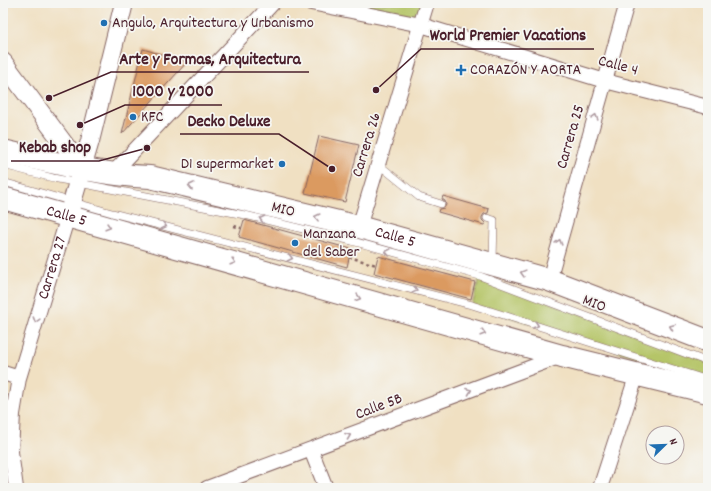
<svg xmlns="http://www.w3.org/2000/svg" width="711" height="491" font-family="Dekko,sans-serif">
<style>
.green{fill:#b5c568;stroke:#80724a}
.building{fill:#db9a60}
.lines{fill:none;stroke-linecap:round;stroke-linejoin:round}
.service-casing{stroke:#846360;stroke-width:8}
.minor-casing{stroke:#846360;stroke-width:16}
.tertiary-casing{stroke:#846360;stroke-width:20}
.primary-casing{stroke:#846360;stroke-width:24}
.path{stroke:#846360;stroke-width:2.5;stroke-dasharray:3 3;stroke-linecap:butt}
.service{stroke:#fff;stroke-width:7}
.minor{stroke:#fff;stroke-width:14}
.tertiary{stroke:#fff;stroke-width:18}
.primary{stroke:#fff;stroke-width:22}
.oneway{stroke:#ae9aa0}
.poi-dot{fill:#1f6fb2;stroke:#f6f6f2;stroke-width:1.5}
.labels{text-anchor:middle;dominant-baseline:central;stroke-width:3.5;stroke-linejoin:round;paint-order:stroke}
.poi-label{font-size:16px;fill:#4a1f2b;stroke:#f6f6f2;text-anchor:start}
.street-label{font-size:16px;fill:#4a1f2b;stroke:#f6f6f2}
.leader{fill:none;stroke:#4a1f2b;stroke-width:1.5}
.callout-dot{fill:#4a1f2b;stroke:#f6f6f2;stroke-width:1.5}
.callout-label{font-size:17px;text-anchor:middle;font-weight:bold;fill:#4a1f2b;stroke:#f6f6f2;stroke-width:3.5;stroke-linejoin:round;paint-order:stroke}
</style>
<rect width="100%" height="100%" fill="#f6f6f2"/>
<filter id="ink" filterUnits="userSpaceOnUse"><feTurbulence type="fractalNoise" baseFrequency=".025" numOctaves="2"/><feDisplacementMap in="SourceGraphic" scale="8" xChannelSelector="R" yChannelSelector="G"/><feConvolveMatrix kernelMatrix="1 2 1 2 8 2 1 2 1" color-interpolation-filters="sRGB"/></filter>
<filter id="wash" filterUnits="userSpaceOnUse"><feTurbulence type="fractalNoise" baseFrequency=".012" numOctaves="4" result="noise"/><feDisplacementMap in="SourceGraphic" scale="16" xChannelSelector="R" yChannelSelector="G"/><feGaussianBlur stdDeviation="0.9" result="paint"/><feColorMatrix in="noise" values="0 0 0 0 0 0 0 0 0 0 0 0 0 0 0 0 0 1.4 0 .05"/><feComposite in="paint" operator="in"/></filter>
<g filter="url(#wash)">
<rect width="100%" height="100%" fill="#f0e0c2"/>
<g class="green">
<path d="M311 3H427L421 25Z"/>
<path d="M480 276 708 362V380L472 305Z"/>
</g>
<g id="blocks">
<g class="building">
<path d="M143 49 187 62 122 134Z"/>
<path d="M319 136 359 145 345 202 305 193Z"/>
<path d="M443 196 489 209 488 213 484 214 482 217V220L485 223 484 225 438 212 439 209 444 208 446 205 445 201 442 199Z"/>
<path d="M244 220 351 249 347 267 239 237Z"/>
<path d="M378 256 475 282 471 299 374 273Z"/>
</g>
</g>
</g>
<g filter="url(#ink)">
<use href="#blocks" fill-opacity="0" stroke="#846360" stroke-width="1"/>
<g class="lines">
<g class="service-casing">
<g id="service">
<path d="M378 164 419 197 441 204"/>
<path d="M3 165 53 178 245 215 352 241 480 276 708 362"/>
<path d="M3 182 112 213 472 305 708 380"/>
<path d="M487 218 494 220 493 261"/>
</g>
</g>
<g class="minor-casing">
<g id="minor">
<path d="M311 3 421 25 605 81 708 107"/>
<path d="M113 173 273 3"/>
<path d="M359 227 427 3"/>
<path d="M549 280 627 3"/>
<path d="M3 373 19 378"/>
<path d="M311 450 326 488"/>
<path id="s1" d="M16 488 11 452 13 414 19 378 68 216"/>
<path d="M207 488 561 356"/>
<path d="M600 488 637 374"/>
</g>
</g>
<g class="tertiary-casing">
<g id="tertiary">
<path d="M3 62 82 168"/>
<path d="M68 216 90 141 124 3"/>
</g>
</g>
<g class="primary-casing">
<g id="primary">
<path id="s2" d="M3 151C50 162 102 175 150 177L359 227 549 280 708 341"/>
<path id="s3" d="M3 198 562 356 708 392"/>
</g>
</g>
<g class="path">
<path d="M234 226 241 228"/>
<path d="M349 257 376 265"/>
</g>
<use href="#service" class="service"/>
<use href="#minor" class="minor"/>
<use href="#tertiary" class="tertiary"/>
<use href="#primary" class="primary"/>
</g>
<defs><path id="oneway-chevron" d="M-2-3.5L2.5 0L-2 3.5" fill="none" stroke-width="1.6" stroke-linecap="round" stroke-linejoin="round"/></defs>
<g class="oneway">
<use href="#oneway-chevron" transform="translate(595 117) rotate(-74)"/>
<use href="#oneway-chevron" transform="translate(191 186) rotate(-166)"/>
<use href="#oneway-chevron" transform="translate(317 217) rotate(-166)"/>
<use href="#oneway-chevron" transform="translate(262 219) rotate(-166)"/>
<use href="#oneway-chevron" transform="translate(164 226) rotate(14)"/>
<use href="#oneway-chevron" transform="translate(108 227) rotate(16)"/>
<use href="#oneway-chevron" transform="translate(559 242) rotate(-74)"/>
<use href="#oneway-chevron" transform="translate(388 252) rotate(-166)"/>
<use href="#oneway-chevron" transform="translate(290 258) rotate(14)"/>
<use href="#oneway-chevron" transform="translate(233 262) rotate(16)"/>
<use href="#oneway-chevron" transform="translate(523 273) rotate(-165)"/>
<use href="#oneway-chevron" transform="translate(415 290) rotate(15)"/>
<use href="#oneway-chevron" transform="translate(358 298) rotate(16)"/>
<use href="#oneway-chevron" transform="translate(36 320) rotate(107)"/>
<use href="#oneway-chevron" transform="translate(536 325) rotate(18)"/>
<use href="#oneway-chevron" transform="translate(672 327) rotate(-159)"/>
<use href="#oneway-chevron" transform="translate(483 333) rotate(16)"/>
<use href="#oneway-chevron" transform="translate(469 391) rotate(-21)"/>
<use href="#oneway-chevron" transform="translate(348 436) rotate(-21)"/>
</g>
</g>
<g class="poi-dot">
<circle cx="104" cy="23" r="4"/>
<path d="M459 64h4v4h4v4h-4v4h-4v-4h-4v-4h4z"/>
<circle cx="133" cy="117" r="4"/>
<circle cx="282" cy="164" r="4"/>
<circle cx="295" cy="243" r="4"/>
</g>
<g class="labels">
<g class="poi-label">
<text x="112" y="23">Angulo, Arquitectura y Urbanismo</text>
<text x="470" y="70">CORAZÓN Y AORTA</text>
<text x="141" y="117">KFC</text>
<text x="274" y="164" text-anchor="end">D1 supermarket</text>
<text x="303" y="234">Manzana<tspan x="303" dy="18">del Saber</tspan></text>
</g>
<g class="street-label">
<text transform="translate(618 66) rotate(15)">Calle 4</text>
<text transform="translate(571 137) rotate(-74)">Carrera 25</text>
<text transform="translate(367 145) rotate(-73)">Carrera 26</text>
<text transform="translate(283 210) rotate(14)">MIO</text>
<text stroke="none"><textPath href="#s3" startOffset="66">Calle 5</textPath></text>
<text stroke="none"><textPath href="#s2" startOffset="402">Calle 5</textPath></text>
<text stroke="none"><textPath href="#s1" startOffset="226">Carrera 27</textPath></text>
<text transform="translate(594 304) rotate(21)">MIO</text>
<text transform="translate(379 407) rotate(-21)">Calle 5B</text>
</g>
</g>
<path class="leader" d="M376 90L421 49H594M49 98L111 72H309M80 125L125 105H222M332 169L279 134H180M147 148L99 161H11"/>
<g class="callout-dot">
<circle cx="376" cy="90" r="4"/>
<circle cx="49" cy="98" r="4"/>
<circle cx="80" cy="125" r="4"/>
<circle cx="332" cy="169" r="4"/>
<circle cx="147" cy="148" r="4"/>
</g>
<g class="callout-label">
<text x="508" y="40">World Premier Vacations</text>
<text x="210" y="64">Arte y Formas, Arquitectura</text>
<text x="173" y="96">1000 y 2000</text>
<text x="229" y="126">Decko Deluxe</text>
<text x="55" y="152">Kebab shop</text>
</g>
<rect width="711" height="491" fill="none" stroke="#f6f6f2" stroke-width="16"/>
<g transform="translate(665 445) rotate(67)"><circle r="19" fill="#f6f6f2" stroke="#b1a0a2"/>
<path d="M0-3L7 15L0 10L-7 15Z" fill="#1f6fb2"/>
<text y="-6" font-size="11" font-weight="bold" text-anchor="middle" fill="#4a1f2b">N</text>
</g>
</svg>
